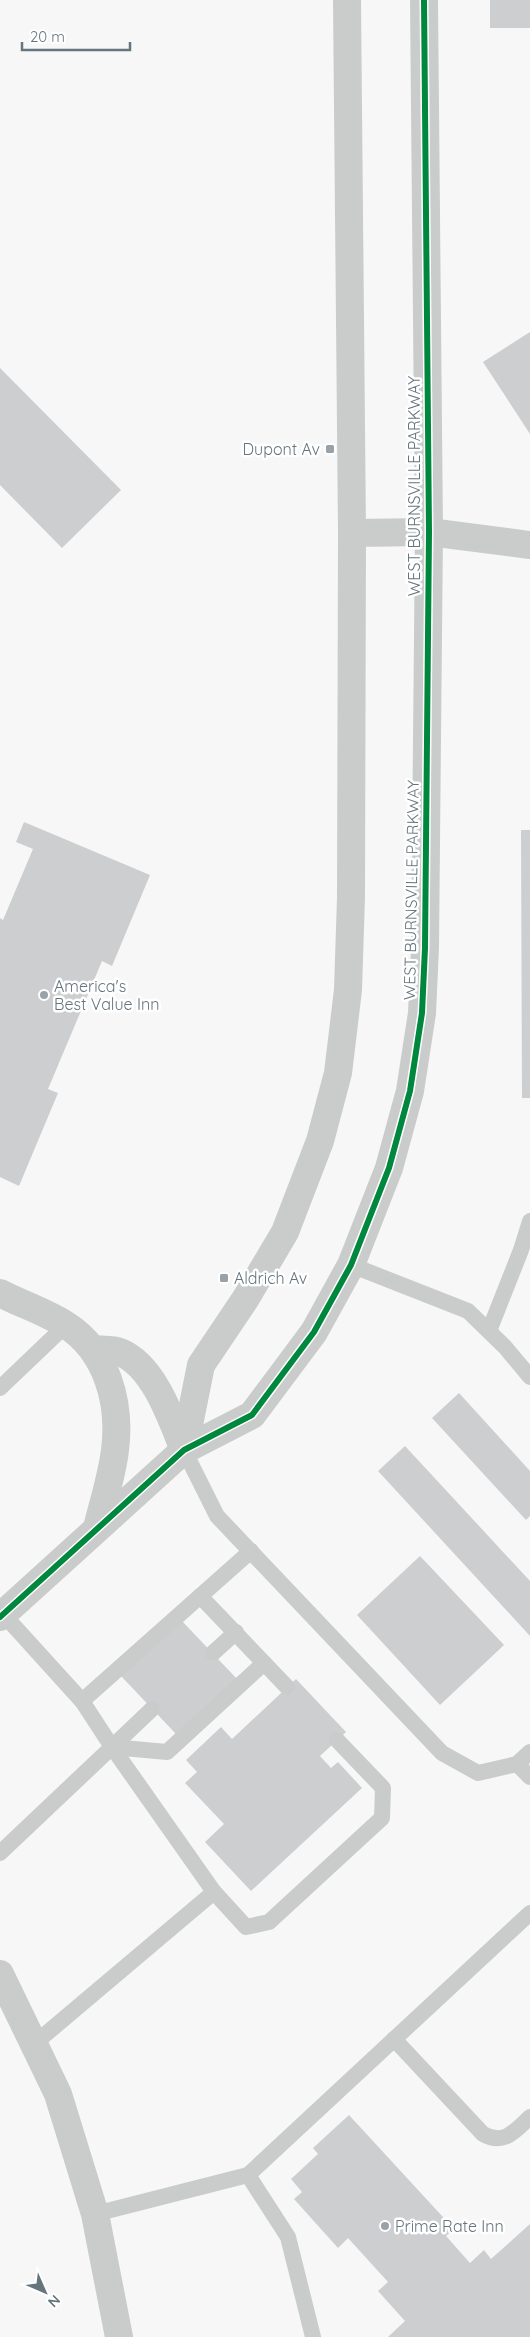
<svg xmlns="http://www.w3.org/2000/svg" width="530" height="2337" font-family="Quicksand,sans-serif">
<style>
.building{fill:#cdcecf}
.lines{fill:none;stroke-linecap:round;stroke-linejoin:round}
.service{stroke:#cacccc;stroke-width:16}
.minor{stroke:#cacccc;stroke-width:28}
.tertiary{stroke:#cacccc;stroke-width:28}
.cycleway-casing{stroke:#fff;stroke-width:9}
.cycleway{stroke:#00873e;stroke-width:6}
.poi-dot{fill:#99a2a8;stroke:#fff;stroke-width:2}
.labels{text-anchor:middle;dominant-baseline:central;stroke-width:5;stroke-linejoin:round;paint-order:stroke}
.poi-label{font-size:16px;fill:#66757d;stroke:#fff;text-anchor:start}
.street-label{font-size:16px;fill:#66757d;stroke:#fff}
</style>
<rect width="100%" height="100%" fill="#f7f7f7"/>
<g class="building">
<rect x="490" y="0" width="40" height="28"/>
<path d="M530 332V434L483 362Z"/>
<path d="M0 368 121 490 62 548 0 485Z"/>
<path d="M24 822 150 875 112 966 102 961 48 1089 58 1093 19 1186 0 1177V918L3 920 33 849 16 842Z"/>
<path d="M521 830H530V1098H522Z"/>
<path d="M459 1393 530 1471V1516L526 1520 432 1418Z"/>
<path d="M405 1446 530 1581V1636L378 1471Z"/>
<path d="M420 1556 504 1645 440 1705 357 1615Z"/>
<path d="M181 1620 237 1679 177 1735 121 1676Z"/>
<path d="M296 1679 346 1732 320 1756 331 1768 338 1762 362 1788 251 1891 205 1842 224 1824 185 1783 197 1772 186 1760 221 1727 232 1739Z"/>
<path d="M349 2115 454 2229 446 2236 470 2263 484 2250 491 2259 530 2224V2337H388L405 2321 378 2291 388 2282 348 2238 338 2248 294 2199 302 2192 291 2179 318 2154 313 2148Z"/>
</g>
<g class="lines">
<g class="service">
<path d="M351 1265 468 1311 505 1347 530 1377"/>
<path d="M489 1331 521 1250 530 1221"/>
<path d="M0 1388 66 1325"/>
<path d="M184 1450 217 1516 442 1753 478 1773 517 1764 530 1777"/>
<path d="M200 1596 287 1687"/>
<path d="M213 1653 236 1632"/>
<path d="M82 1701 251 1551"/>
<path d="M112 1747 167 1752 264 1663"/>
<path d="M112 1747 152 1709"/>
<path d="M517 1764 530 1752"/>
<path d="M0 1853 112 1747 82 1701 3 1614"/>
<path d="M214 1892 246 1927 269 1922 382 1818 383 1788 337 1740"/>
<path d="M394 2039 483 2134C504 2146 515 2131 530 2117"/>
<path d="M34 2044 214 1892 112 1747"/>
<path d="M248 2175 288 2237 313 2337"/>
<path d="M95 2214 248 2175 530 1913"/>
</g>
<path class="minor" d="M352 533 429 532 530 545"/>
<g class="tertiary">
<path d="M0 1293C21 1304 46 1312 66 1325 107 1351 121 1403 115 1450 112 1476 103 1503 97 1528"/>
<path d="M93 1349C101 1350 112 1349 120 1352 154 1366 171 1418 184 1450"/>
<path d="M184 1450 201 1365 246 1298 285 1232 320 1141 338 1073 348 990 351 897 352 533 347 0"/>
<path d="M0 1617 184 1450 252 1415 314 1332 351 1265 389 1168 410 1091 422 1013 425 948 429 532 424 0"/>
<path d="M0 1974 58 2094 95 2214 119 2337"/>
</g>
<g class="cycleway-casing">
<path id="cycleway" d="M0 1617 184 1450 252 1415 314 1332 351 1265 389 1168 410 1091 422 1013 425 948 429 532 424 0"/>
</g>
<use href="#cycleway" class="cycleway"/>
</g>
<g class="poi-dot">
<rect x="325" y="444" width="10" height="10" rx="2.5"/>
<circle cx="44" cy="995" r="5"/>
<rect x="219" y="1273" width="10" height="10" rx="2.5"/>
<circle cx="385" cy="2226" r="5"/>
</g>
<g class="labels">
<g class="poi-label">
<text x="320" y="449" text-anchor="end">Dupont Av</text>
<text x="54" y="986">America's<tspan x="54" dy="18">Best Value Inn</tspan></text>
<text x="234" y="1278">Aldrich Av</text>
<text x="395" y="2226">Prime Rate Inn</text>
</g>
<g class="street-label">
<text transform="translate(414 486) rotate(-90)">WEST BURNSVILLE PARKWAY</text>
<text transform="translate(411 890) rotate(-89)">WEST BURNSVILLE PARKWAY</text>
</g>
</g>
<g transform="translate(45 2292) rotate(135)" stroke="#ffffff" stroke-width="4" paint-order="stroke">
<path d="M0-4L9 19L0 12L-9 19Z" fill="#66757d"/>
<text y="-8" font-size="14" font-weight="bold" text-anchor="middle" fill="#66757d">N</text>
</g>
<path d="M22 42v8h108v-8" fill="none" stroke="#66757d" stroke-width="2.5"/>
<text x="30" y="42" font-size="15" fill="#66757d" stroke="#ffffff" stroke-width="4" paint-order="stroke">20 m</text>
</svg>
